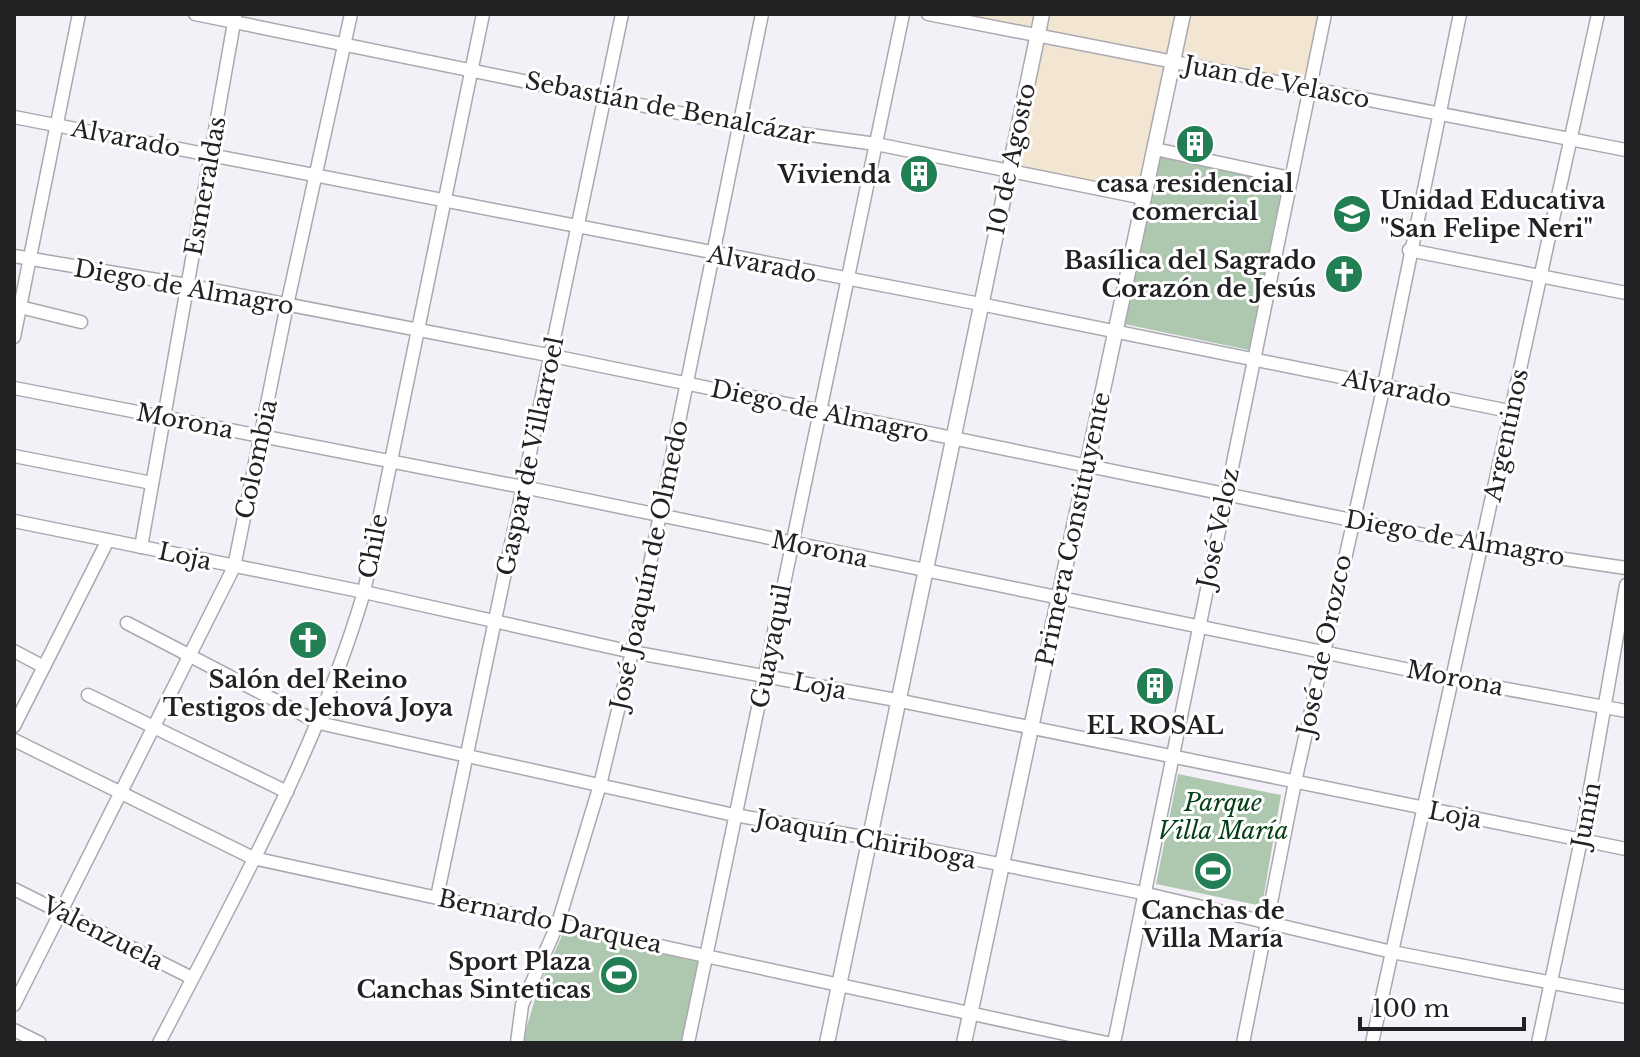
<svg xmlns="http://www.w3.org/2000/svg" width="1640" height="1057" font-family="'Libre Baskerville',serif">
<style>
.commercial{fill:#f2e6d2}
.green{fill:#aec8af}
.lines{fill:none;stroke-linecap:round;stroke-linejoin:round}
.minor-casing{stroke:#aaa8af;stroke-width:15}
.major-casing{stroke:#aaa8af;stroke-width:17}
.minor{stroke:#fff;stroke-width:12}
.major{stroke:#fff;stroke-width:14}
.labels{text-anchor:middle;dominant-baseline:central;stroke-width:6;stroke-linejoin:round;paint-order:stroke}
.street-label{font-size:24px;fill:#222124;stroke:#fff}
.poi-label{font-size:24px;font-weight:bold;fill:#222124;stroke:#fff}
.park-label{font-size:24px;font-style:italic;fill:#044014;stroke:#fff}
</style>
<rect width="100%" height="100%" fill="#f3f0f8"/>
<g class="commercial">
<path d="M954 14H1318L1305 82Z"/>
<path d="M1040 39 1167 65 1143 191 1016 166Z"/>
</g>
<g class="green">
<path d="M1160 157 1283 183 1249 350 1124 324Z"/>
<path d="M1178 774 1281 795 1262 906 1156 884Z"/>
<path d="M564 931 698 962 681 1043H522L538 989Z"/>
</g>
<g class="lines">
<g class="minor-casing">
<g id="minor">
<path d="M195 14 738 125 876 144 1144 198"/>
<path d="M928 14 1626 150"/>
<path d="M14 117 980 304 1509 411"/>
<path d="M1155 149 1290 178"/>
<path d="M1409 250 1626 293"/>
<path d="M14 256 187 285 553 356 1483 547 1626 568"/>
<path d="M20 307 81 322"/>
<path d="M14 337 79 14"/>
<path d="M14 388 533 489 1453 679 1626 711"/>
<path d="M14 456 152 483"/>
<path d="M14 521 364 592 632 652 896 700 1626 849"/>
<path d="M141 547 235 17"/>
<path d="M127 623 319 723 734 815 869 838 1143 893 1392 952 1626 997"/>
<path d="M14 651 44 667"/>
<path d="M88 695 287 792"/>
<path d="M14 726 108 540"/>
<path d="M14 740 253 858 1107 1043"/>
<path d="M14 889 192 978"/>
<path d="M437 897 622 14"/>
<path d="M14 1005 234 567 287 305 351 14"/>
<path d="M14 1030 40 1043"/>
<path d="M159 1043C235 896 317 751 364 592L483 14"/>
<path d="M517 1043 522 1005 558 923 600 785 632 652 762 14"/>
<path d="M688 1043 903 14"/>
<path d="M1114 1043 1325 14"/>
<path d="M1243 1043 1295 782 1384 385 1460 14"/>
<path d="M1372 1043 1598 14"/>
<path d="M1538 1043 1581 840 1626 585"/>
</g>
</g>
<g class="major-casing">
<g id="major">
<path d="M827 1043 1042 14"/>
<path d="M964 1043 1183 14"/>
</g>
</g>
<use href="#minor" class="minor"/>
<use href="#major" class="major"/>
</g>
<defs>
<g id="building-disc" transform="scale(2)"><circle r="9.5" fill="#227e53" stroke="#fff"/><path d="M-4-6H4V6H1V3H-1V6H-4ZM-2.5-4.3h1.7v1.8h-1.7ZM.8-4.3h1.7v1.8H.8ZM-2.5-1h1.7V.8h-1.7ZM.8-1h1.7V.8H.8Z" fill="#fff"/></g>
<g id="university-disc" transform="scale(2)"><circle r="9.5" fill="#227e53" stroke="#fff"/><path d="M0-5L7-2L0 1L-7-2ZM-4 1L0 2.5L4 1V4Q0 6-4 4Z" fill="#fff"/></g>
<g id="church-disc" transform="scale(2)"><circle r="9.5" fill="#227e53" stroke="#fff"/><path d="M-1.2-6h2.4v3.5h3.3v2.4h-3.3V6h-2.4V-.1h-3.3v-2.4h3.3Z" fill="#fff"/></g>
<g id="stadium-disc" transform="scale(2)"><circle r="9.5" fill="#227e53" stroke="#fff"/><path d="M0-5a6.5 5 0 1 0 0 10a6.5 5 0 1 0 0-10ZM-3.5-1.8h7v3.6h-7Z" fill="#fff"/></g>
</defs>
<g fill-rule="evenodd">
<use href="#building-disc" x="1195" y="144"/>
<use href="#building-disc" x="919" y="174"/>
<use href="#university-disc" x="1352" y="214"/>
<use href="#church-disc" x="1344" y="274"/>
<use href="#church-disc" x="308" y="640"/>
<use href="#building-disc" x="1155" y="686"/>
<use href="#stadium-disc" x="1213" y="871"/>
<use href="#stadium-disc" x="619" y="975"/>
</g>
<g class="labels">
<g class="street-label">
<text transform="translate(1277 82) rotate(11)">Juan de Velasco</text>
<text transform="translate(670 108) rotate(11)">Sebastián de Benalcázar</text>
<text transform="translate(126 138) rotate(11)">Alvarado</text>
<text transform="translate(1011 159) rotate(-78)">10 de Agosto</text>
<text transform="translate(205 186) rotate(-80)">Esmeraldas</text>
<text transform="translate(762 264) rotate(11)">Alvarado</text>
<text transform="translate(184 287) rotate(10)">Diego de Almagro</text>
<text transform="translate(1397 388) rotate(11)">Alvarado</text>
<text transform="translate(820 411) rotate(12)">Diego de Almagro</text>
<text transform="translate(185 421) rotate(11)">Morona</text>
<text transform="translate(1506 435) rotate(-78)">Argentinos</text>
<text transform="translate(530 456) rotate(-78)">Gaspar de Villarroel</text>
<text transform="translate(256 459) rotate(-78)">Colombia</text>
<text transform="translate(1218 528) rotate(-78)">José Veloz</text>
<text transform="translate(1073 529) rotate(-78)">Primera Constituyente</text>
<text transform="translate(1455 538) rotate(10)">Diego de Almagro</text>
<text transform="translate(373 546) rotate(-79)">Chile</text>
<text transform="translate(820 549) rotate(12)">Morona</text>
<text transform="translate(185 556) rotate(12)">Loja</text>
<text transform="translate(649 565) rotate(-78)">José Joaquín de Olmedo</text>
<text transform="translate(1324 645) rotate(-78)">José de Orozco</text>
<text transform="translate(771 646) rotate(-79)">Guayaquil</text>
<text transform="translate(1455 678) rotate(11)">Morona</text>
<text transform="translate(820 686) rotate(11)">Loja</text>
<text transform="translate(1455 815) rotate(11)">Loja</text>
<text transform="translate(1586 815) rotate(-79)">Junín</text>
<text transform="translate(866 839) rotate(11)">Joaquín Chiriboga</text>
<text transform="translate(550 921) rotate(12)">Bernardo Darquea</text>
<text transform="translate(103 933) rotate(27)">Valenzuela</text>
</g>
<g class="poi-label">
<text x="891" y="174" text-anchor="end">Vivienda</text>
<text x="1195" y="183">casa residencial<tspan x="1195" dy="28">comercial</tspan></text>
<text x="1380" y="200" text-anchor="start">Unidad Educativa<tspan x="1380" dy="28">"San Felipe Neri"</tspan></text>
<text x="1316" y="260" text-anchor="end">Basílica del Sagrado<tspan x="1316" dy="28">Corazón de Jesús</tspan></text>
<text x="308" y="679">Salón del Reino<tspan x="308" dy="28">Testigos de Jehová Joya</tspan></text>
<text x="1155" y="725">EL ROSAL</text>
<text x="1213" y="910">Canchas de<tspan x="1213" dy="28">Villa María</tspan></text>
<text x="591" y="961" text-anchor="end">Sport Plaza<tspan x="591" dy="28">Canchas Sinteticas</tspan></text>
</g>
<g class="park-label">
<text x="1223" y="802">Parque<tspan x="1223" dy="28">Villa María</tspan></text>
</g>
</g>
<rect width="1640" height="1057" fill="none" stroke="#222124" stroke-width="32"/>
<path d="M1360 1017v12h164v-12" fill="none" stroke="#222124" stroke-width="4"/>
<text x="1372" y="1017" font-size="24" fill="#222124" stroke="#ffffff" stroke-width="6" paint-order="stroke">100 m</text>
</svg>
